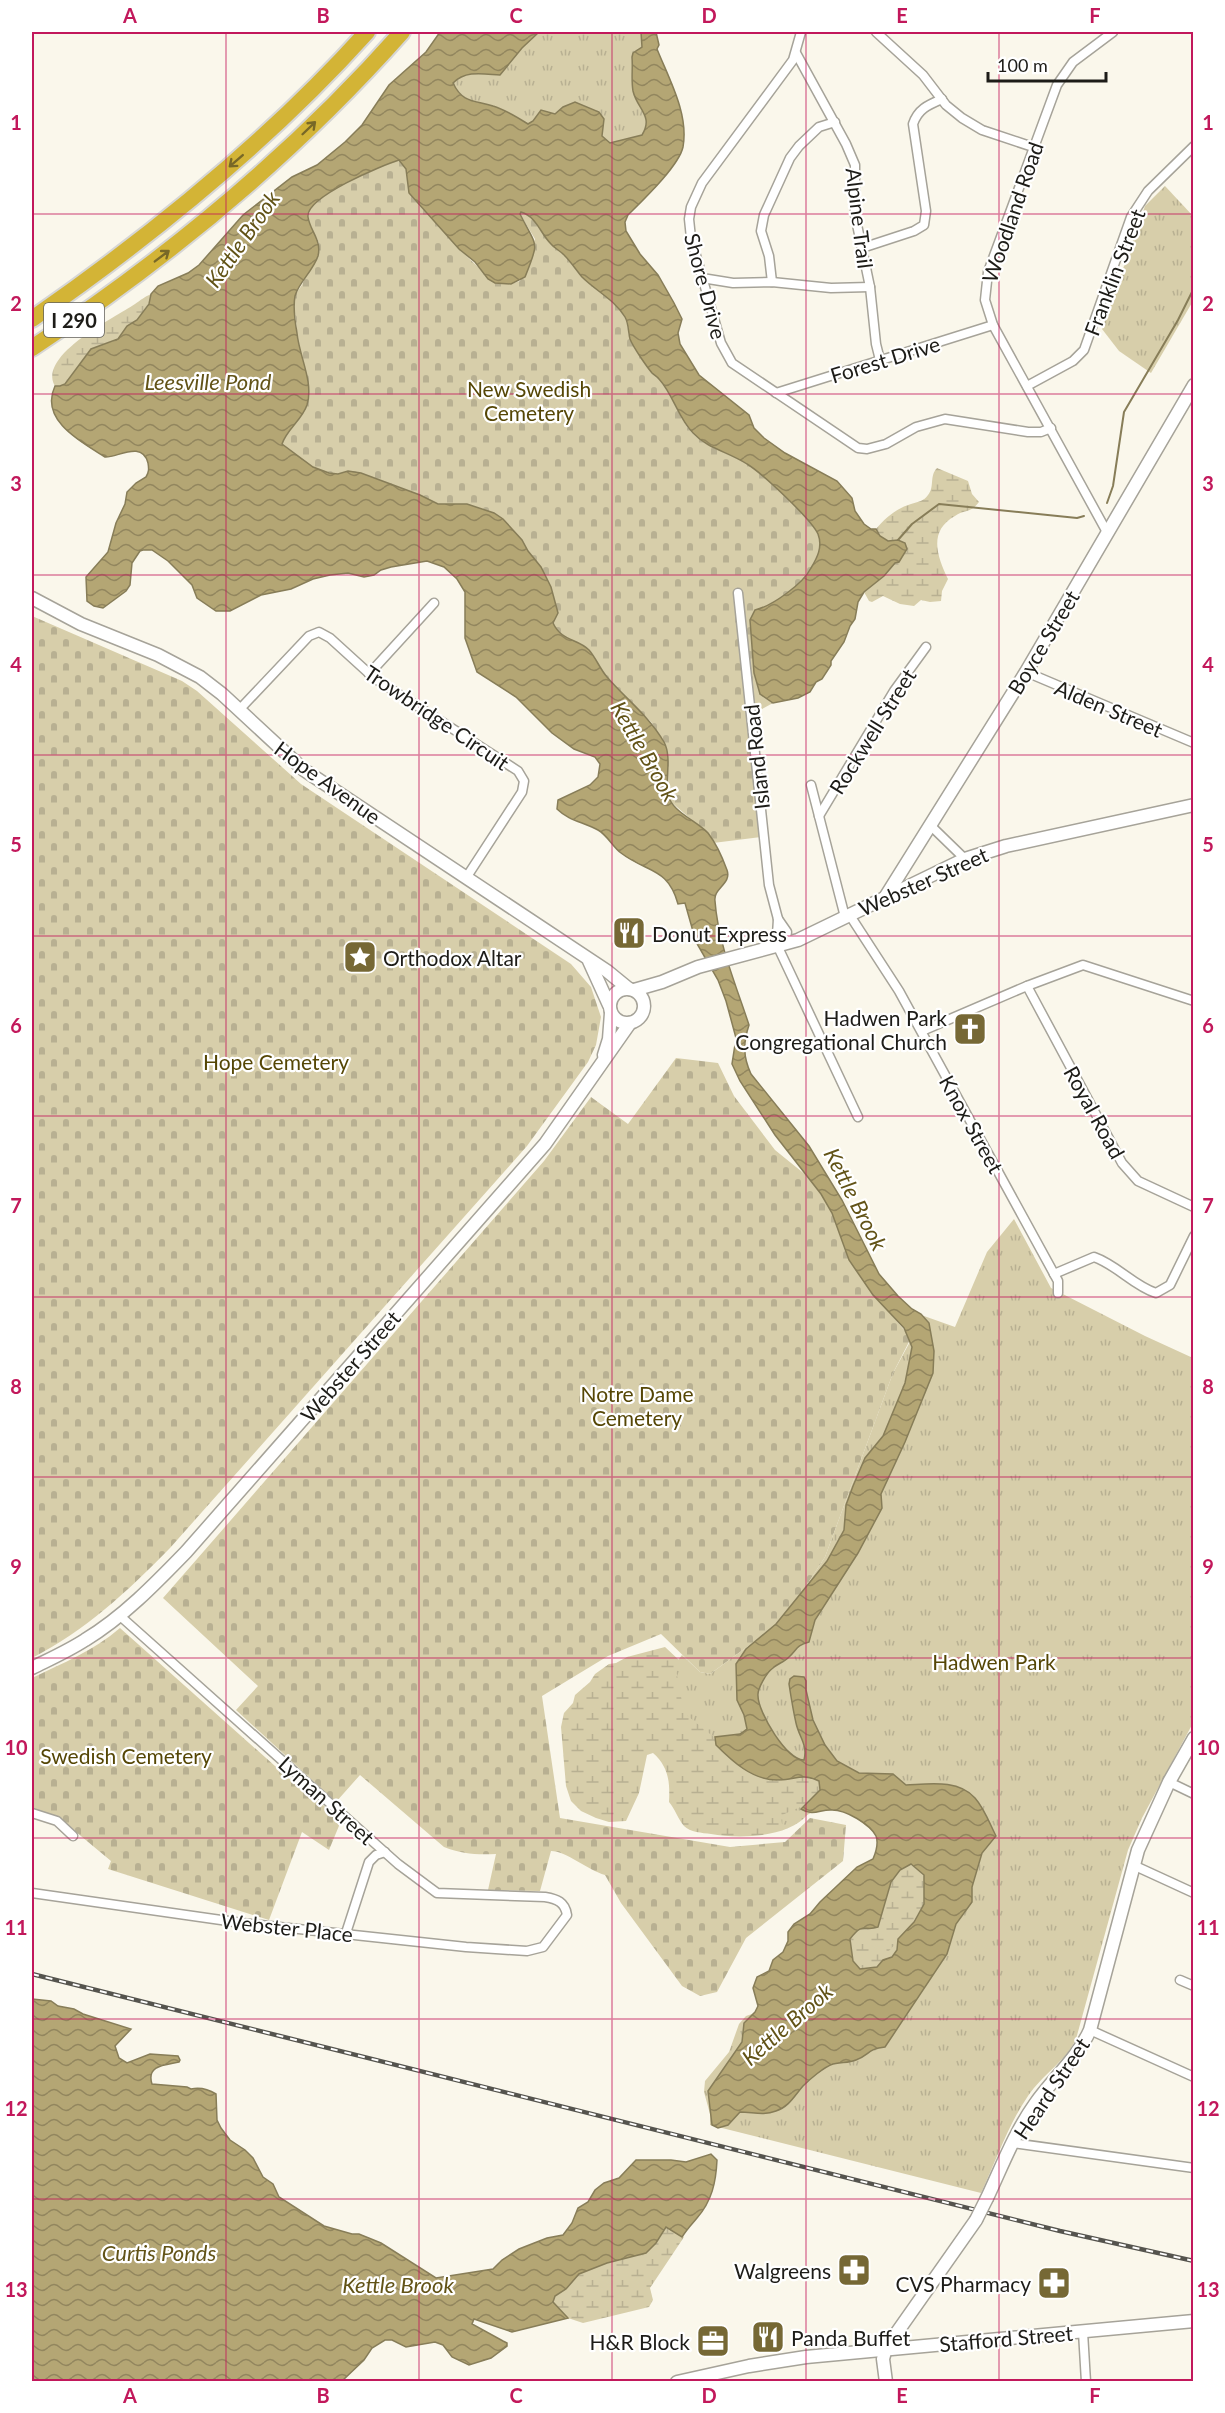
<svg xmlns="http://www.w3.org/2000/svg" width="1225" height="2413" font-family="Lato,sans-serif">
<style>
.wetland{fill:url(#wetland-marsh)}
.cemetery{fill:url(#cemetery-stones)}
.park{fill:url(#park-tufts)}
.water{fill:url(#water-waves);stroke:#877d58;stroke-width:1.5;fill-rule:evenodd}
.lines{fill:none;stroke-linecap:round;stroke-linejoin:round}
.stream{stroke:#877d58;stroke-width:2}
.street-casing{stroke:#a6a399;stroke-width:11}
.secondary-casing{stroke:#a6a399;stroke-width:15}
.highway-casing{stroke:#d6d6d5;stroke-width:20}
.street{stroke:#fff;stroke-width:8}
.secondary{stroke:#fff;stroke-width:12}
.highway{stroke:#d3b436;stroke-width:16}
.rail-casing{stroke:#55544e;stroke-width:4.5}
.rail{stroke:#fff;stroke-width:2;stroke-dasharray:7;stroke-linecap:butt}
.secondary-bridge-casing{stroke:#a6a399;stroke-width:15;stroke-linecap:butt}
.secondary-bridge{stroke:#fff;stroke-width:12}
.oneway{stroke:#786827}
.grid{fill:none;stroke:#c2185b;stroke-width:1.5;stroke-opacity:0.55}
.labels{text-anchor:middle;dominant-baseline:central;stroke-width:4.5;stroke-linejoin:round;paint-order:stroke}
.shield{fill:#fff;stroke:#61605d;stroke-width:1.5}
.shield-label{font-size:20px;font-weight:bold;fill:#1d1c18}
.street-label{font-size:21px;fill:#1d1c18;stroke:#fff}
.park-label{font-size:21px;fill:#554605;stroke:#fff}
.poi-label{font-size:21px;fill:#1d1c18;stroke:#fff;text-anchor:end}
.water-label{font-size:22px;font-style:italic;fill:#625317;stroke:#fff}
.neatline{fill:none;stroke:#c2185b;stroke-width:2}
.grid-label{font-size:20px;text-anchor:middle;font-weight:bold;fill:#c2185b}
</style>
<defs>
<pattern id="wetland-marsh" width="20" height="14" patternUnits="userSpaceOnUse" patternTransform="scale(1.5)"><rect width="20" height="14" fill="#d7ceaa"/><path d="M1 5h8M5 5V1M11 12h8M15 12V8" fill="none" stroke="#b8b092"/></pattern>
<pattern id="cemetery-stones" width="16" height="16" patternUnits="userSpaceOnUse" patternTransform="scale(1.5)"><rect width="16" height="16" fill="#d7ceaa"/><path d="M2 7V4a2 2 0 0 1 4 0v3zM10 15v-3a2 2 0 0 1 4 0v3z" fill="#b8b092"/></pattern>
<pattern id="park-tufts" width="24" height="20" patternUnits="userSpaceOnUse" patternTransform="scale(1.5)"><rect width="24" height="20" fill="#d7ceaa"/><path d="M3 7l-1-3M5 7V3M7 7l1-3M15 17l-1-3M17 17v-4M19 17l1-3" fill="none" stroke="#b8b092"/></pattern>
<pattern id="water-waves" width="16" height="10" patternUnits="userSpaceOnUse" patternTransform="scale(1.5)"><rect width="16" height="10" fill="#b4a674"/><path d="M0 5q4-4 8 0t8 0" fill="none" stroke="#92865e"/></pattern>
</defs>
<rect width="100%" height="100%" fill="#faf7eb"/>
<g class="wetland">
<path d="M151 294V300L137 320 127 326 118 339 91 349 65 384 60 386H55C37 355 116 317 135 304 141 300 144 297 151 294Z"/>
<path d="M937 468 968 481 972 494 979 502C970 514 965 509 955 516 928 531 937 556 948 579L942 591 941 601 930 602 921 600 914 606 900 604 883 596 872 602 869 601 864 592C888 573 894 571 898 540L888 541 880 536 876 529C885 518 897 508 911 504 918 502 924 501 928 495 935 487 929 476 937 468Z"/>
<path d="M665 1647 680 1661 716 1737V1745L778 1781C793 1777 804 1774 819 1781L820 1790 802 1809 808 1814C789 1838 739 1839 711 1834 702 1833 690 1832 684 1826 678 1819 675 1809 669 1802 670 1783 669 1767 653 1753L647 1755 639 1793 626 1821 609 1822 596 1818 581 1811 571 1801 566 1786 561 1727 564 1713 573 1703 575 1695 590 1682 595 1674 609 1664 616 1663 627 1657Z"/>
<path d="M910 1864 924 1875V1904L892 1957 883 1960 877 1967 859 1969 853 1961 850 1939C864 1921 863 1932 878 1927L891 1882 900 1870Z"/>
<path d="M666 2227 684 2237 650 2288 653 2300 649 2307 583 2323 568 2318 553 2302 555 2296 566 2289 579 2274 656 2243Z"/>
</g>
<g class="cemetery">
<path d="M399 160 406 169 409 193 459 249 495 283 511 284 520 281 535 239 520 214 521 212C537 217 540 232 551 244 555 249 561 251 565 255 571 262 576 270 582 276 596 290 615 300 625 317 629 324 627 332 630 339 632 346 647 367 652 373 654 375 657 376 659 379 673 394 678 418 692 433 708 449 728 452 747 464 762 472 811 519 818 534 823 547 817 558 811 568 803 584 772 606 755 610L750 620 754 673 760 694 773 703 749 716 761 837 713 843 708 834 670 801 667 762 668 753 652 723 605 675 591 652 584 646 569 641 557 630 553 623 558 613 551 587 541 567 528 551 522 540 467 504H438L420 495 361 473 348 471 338 474 329 473 313 467 282 444 284 436 297 422 307 378 299 348 295 313V295L302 285 319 243C316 235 308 224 308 216 305 197 383 165 399 160Z"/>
<path d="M32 616 182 681 197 691 301 784 571 964 591 987 601 1017 596 1045 588 1062 527 1146 170 1548C128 1591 85 1631 32 1658Z"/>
<path d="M676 1058 718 1063 734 1096 775 1150 817 1184 881 1303 911 1338 893 1373 825 1557 784 1620 710 1674 700 1672 661 1634 608 1656 542 1696 560 1818 730 1847 785 1842 810 1818 846 1825 843 1861 746 1938 717 1992 700 1996 682 1986 621 1903 605 1875C588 1870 566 1851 551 1851L540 1891 488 1890 496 1854C477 1855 462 1854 444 1847L360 1775 336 1802 236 1710 258 1686 163 1598 544 1161 591 1097 628 1124Z"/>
<path d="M120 1628 312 1799 314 1797 341 1821 329 1850 302 1832 269 1920 108 1869 111 1861 58 1817 32 1809V1678C63 1663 93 1651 120 1628Z"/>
</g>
<g class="park">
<path d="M539 32H565L571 34 576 32H641L642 47 633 53C633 65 631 80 634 92 637 109 654 116 642 135L610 143 602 136 604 119 563 107 555 114 528 124C517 117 506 110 493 106 475 100 464 104 453 83 466 70 483 74 500 75L522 48Z"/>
<path d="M1165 186 1193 216V301L1151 373 1119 351 1102 329 1145 206Z"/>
<path d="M1014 1219 1051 1288 1145 1336 1193 1358V1723L1142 1818 1128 1850 1076 2039C1065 2062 1042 2075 1028 2096 1008 2125 996 2161 981 2193L710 2125V2114L704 2092 705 2081 729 2052 739 2024 746 2016 758 2012 851 1937C852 1964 859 1979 886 1962L888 1952 919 1917 938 1884 850 1813 830 1809 813 1812 787 1825 782 1824 781 1816C799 1805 817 1807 824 1780L725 1746 684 1713 675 1664 682 1655 700 1672 710 1674 784 1620 825 1557 893 1373 924 1316 955 1327 987 1252Z"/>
</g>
<g class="water">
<path d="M440 32H539L522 48 500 75C483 74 466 70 453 83 463 104 475 100 493 106 506 110 517 117 528 124L533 121 541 110 555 114 563 107 575 102 599 112 604 119 602 136 610 143 642 135C654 116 637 109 633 91 631 80 633 68 632 57L633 53 642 47 641 32H656L659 45 657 49C669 79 689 114 683 147 679 166 642 201 628 215L625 222 626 231 640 254 658 275 674 303 682 319 678 333 680 344 699 375 749 415 754 428 764 438 785 453 837 481 852 498 855 511 864 524 871 529H876L880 536 888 541 898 540 905 543 907 549 899 562 895 563 884 576 864 592 858 602 855 619 850 626 844 642 831 661V665L822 679 816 682 810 692 798 698 773 703 760 694 754 673 750 620 755 610C772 606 803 584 811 568 817 558 823 547 818 534 811 519 762 473 747 464 729 452 708 449 693 433 678 418 673 394 659 379 657 376 654 375 652 373 647 367 633 347 630 339 628 332 629 324 625 317 615 300 596 291 582 277 576 270 571 262 565 256 561 251 555 249 551 244 540 233 537 217 521 212L520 214C537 248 540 240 525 277L511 284 495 283 488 279 475 262 459 249 409 193 406 169 399 160C383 165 305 197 308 217 310 231 322 240 318 256 313 271 299 282 295 296 293 307 295 322 297 333 299 356 314 382 307 405 302 420 287 429 282 444L313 467 329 473 338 474 348 471 361 473 420 495 438 504H467L494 513 503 519 522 540 528 551 541 567 551 587 558 613 553 623C562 642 577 638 589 650 596 658 600 669 607 677 626 699 649 716 664 742 673 759 663 782 670 800 676 813 699 823 708 833 715 842 723 859 727 870 732 884 713 888 715 901 718 943 736 985 749 1025 743 1043 743 1057 751 1074L809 1146 842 1200 879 1274 898 1296 912 1309 921 1314 929 1323 934 1351 933 1373 905 1442 881 1494 882 1508 858 1553 815 1620 809 1642C795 1646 798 1649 788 1658 784 1662 777 1664 773 1668 767 1672 757 1689 758 1696 758 1712 787 1761 804 1760 808 1745 799 1737 796 1723 793 1710 791 1697 789 1684L790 1679 794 1676 804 1677 806 1681V1690L813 1720 825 1745 837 1761 859 1773 893 1774 906 1785C929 1784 958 1779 975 1798 984 1808 990 1824 996 1836L982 1853 972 1887V1902L956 1924 947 1954 885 2047C867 2049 870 2055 856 2060 849 2063 841 2062 833 2064 824 2067 810 2079 803 2086 795 2095 789 2107 776 2111 763 2116 753 2112 740 2112L728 2125 718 2128 712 2125 708 2091 742 2042 744 2023 755 2012 758 2006 753 1988 757 1977 769 1971 773 1960 783 1952 788 1941V1932L794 1924 810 1914 820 1902 857 1867 873 1859C876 1852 879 1844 876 1836 870 1824 846 1810 832 1810 820 1809 814 1817 801 1809L820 1790 819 1781C800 1772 795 1781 777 1780 752 1780 732 1761 716 1745L715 1737 740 1734 747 1729 744 1715 737 1700 736 1664 746 1649 776 1624 827 1561 844 1530 846 1505 853 1486 865 1458 883 1436 905 1383 912 1347 904 1328 873 1295 849 1260 832 1213 821 1194 775 1135 740 1081 732 1064 736 1038 726 1001 718 980 696 942 685 903 678 904C668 867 647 873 621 853 613 847 607 835 598 830 584 822 569 821 557 809L558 800 590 785 598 777 600 764 595 757 574 749 552 733 516 697 477 672 465 638V592L457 579 444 567 427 561 391 567 381 570 374 575 364 577 348 573 330 575 313 579 291 589 261 595 230 611H216L197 598 192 585 168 561 152 550H143L140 551 132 563 130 585 126 591 103 608 94 606 87 601 86 577 108 552 116 523 125 504 127 492 136 483 146 477C149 472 149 469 148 463 142 440 117 458 105 457 81 442 39 420 55 386H60L65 384 91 349 118 339 127 326 137 320 149 304 151 294 158 286 188 273 199 265 243 215 292 177 317 165 345 142 362 125 389 85 426 52ZM911 1864 924 1875V1904L914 1922 898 1939 897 1950 892 1957 883 1960 877 1967 860 1969 853 1961 850 1939C864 1921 863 1932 878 1927L891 1882 900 1870Z"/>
<path d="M32 1999 51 2001 58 2006 74 2009 83 2014 131 2029 115 2046 119 2058 127 2063 150 2054 178 2056 180 2060 179 2062C165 2065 146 2065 152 2084L187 2087 191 2089C200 2087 208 2089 216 2094L217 2120 221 2128 230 2140 245 2150 253 2158 263 2177 273 2184 279 2197 324 2226 352 2234H359L381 2243 436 2278 493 2269 502 2260 519 2249 547 2238 563 2235 572 2223 578 2208 588 2202 595 2190 604 2183 619 2178 636 2160H671L686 2162 711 2154 717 2160C716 2182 712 2201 697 2218 691 2225 687 2229 682 2237L666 2227 656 2243 646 2253 607 2263 579 2274 566 2289 555 2296 553 2302 568 2318 512 2332 474 2319 472 2324 503 2341 507 2343V2346L491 2358 469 2365 452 2357 443 2345 435 2342 406 2347 392 2340H385L372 2348 364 2360 342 2381H32Z"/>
</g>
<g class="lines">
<g class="stream">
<path d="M1107 503 1113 486 1124 412 1178 320 1194 288"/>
<path d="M898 540 912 524 939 504 1077 518 1084 516"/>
</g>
<g class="street-casing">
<g id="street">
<path d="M801 32 793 60 702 183 691 207 689 219 691 238 721 343 732 363 858 448 867 449 886 444 916 427 945 419 1028 432H1041L1051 428"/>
<path d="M876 32 923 75 946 105 962 118 982 130 1033 147"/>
<path d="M796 53 846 144 855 165V215L870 287 876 344 880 360"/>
<path d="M862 248 914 231 924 225 926 211 913 124C918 109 928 105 942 99"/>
<path d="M702 278 733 283 772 282 831 288 870 287"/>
<path d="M772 282 769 256 761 231 764 215 790 158 799 146 819 127 835 122"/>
<path d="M1027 386 1073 361 1084 350 1131 217 1148 191 1194 146"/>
<path d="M776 393 993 325"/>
<path d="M1108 534 993 325 985 300 988 272 1057 85 1073 62 1113 32"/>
<path d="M738 593 769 885 778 919 777 935 785 943"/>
<path d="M1026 672 1194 743"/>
<path d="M369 674 434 603"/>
<path d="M239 710 309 636 319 632 330 638 374 678 518 771 524 781 522 792 466 878"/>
<path d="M811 785 845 917"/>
<path d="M819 816 894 691 926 647"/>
<path d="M930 825 965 859"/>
<path d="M849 914 899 991 1058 1281V1293"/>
<path d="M778 919 787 932 785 943"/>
<path d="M777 945 858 1117"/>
<path d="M1027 986 1122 1163 1138 1181 1194 1207"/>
<path d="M922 1031 1027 986 1083 965 1194 1001"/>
<path d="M1054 1274 1094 1257C1117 1265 1134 1286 1156 1293L1170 1285 1194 1236"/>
<path d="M1169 1782 1194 1794"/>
<path d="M32 1813 57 1821 73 1836"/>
<path d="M1133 1865 1194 1893"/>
<path d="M32 1893 242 1923 466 1947 527 1951 543 1947 567 1915C565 1902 557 1899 545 1897L437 1893 398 1864 119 1615"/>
<path d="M346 1933 369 1862 376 1855 385 1852"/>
<path d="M1180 1980 1194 1986"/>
<path d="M1090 2030 1194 2077"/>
<path d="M1013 2143 1194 2168"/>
<path d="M1083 2332 1086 2382"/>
</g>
</g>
<g class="secondary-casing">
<g id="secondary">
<path d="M32 598 81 624 158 655 200 677 222 694 304 770 607 971 629 989"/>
<path d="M886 896 1026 672 1194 385"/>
<path d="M589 961 609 1005"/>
<circle cx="627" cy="1006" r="17"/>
<path d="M634 990 662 982 698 967 798 940 965 859 1006 846 1194 805"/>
<path d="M604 1055 609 1039 611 1013"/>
<path d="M32 1668C50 1659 68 1651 85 1640 123 1617 155 1584 186 1552L545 1144 630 1023"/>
<path d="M987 2198C1002 2166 1015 2132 1035 2104 1053 2078 1077 2059 1090 2030L1138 1850 1169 1782 1194 1738"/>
<path d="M677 2382 749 2366 806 2357 1194 2321"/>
<path d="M886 2382 883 2359 886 2348 976 2220"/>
</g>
</g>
<g class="highway-casing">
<g id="highway">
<path d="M32 319C153 235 268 142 367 32"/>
<path d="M32 348C167 259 294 154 402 32"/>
</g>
</g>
<use href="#street" class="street"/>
<use href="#secondary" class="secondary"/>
<use href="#highway" class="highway"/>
<g class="rail-casing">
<path id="rail" d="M32 1974 1060 2231 1194 2261"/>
</g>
<use href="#rail" class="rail"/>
<g class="secondary-bridge-casing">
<path id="secondary-bridge" d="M976 2220 987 2198"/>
</g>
<use href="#secondary-bridge" class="secondary-bridge"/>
</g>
<defs><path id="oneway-shaft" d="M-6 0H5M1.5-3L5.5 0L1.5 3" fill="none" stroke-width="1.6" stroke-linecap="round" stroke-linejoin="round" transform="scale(1.5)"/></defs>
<g class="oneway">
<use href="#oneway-shaft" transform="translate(309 128) rotate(-44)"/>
<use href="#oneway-shaft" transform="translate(236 161) rotate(139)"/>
<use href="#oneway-shaft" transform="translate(162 256) rotate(-37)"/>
</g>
<path class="grid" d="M226 32V2382M419 32V2382M612 32V2382M806 32V2382M999 32V2382M32 214H1194M32 394H1194M32 575H1194M32 755H1194M32 936H1194M32 1116H1194M32 1297H1194M32 1477H1194M32 1658H1194M32 1838H1194M32 2019H1194M32 2199H1194"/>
<defs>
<g id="restaurant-square" transform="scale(1.725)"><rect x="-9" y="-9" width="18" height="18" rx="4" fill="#766835" stroke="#fff"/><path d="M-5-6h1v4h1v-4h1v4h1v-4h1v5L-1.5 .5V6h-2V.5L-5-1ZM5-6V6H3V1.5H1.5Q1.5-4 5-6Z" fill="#fff"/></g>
<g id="sight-square" transform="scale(1.725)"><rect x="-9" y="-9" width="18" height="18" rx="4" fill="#766835" stroke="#fff"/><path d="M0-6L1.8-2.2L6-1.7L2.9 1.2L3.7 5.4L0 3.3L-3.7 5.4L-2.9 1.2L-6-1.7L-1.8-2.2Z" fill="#fff"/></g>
<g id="church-square" transform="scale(1.725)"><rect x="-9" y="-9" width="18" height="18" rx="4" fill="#766835" stroke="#fff"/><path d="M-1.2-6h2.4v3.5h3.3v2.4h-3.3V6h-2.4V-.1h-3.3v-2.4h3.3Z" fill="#fff"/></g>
<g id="pharmacy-square" transform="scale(1.725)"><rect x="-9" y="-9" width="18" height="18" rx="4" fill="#766835" stroke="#fff"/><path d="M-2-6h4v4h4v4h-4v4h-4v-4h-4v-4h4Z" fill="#fff"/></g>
<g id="office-square" transform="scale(1.725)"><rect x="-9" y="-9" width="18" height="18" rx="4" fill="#766835" stroke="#fff"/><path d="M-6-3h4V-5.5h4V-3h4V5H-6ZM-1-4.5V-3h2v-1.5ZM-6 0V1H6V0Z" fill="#fff"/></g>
</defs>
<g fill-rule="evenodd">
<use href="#restaurant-square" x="629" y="933"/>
<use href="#sight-square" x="360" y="957"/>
<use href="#church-square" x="970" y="1029"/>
<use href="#pharmacy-square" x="854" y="2270"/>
<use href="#pharmacy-square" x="1054" y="2283"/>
<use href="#restaurant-square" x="768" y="2337"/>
<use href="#office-square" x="713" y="2341"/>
</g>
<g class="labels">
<rect class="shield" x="44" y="303" width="60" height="34" rx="4.5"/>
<g class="shield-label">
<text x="74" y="320">I 290</text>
</g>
<g class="street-label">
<text transform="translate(1012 212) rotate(-71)">Woodland Road</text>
<text transform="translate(860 218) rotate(83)">Alpine Trail</text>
<text transform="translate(1114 272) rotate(-69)">Franklin Street</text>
<text transform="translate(706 286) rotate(75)">Shore Drive</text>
<text transform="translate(885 359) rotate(-17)">Forest Drive</text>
<text transform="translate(1043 642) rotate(-59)">Boyce Street</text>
<text transform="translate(1109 708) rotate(23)">Alden Street</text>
<text transform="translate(437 717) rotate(34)">Trowbridge Circuit</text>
<text transform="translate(872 731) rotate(-58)">Rockwell Street</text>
<text transform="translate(756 757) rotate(-96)">Island Road</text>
<text transform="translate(328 782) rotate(36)">Hope Avenue</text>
<text transform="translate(923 881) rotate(-24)">Webster Street</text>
<text transform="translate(1095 1112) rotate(61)">Royal Road</text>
<text transform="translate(972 1124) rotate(61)">Knox Street</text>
<text transform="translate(350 1366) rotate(-49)">Webster Street</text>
<text transform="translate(327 1800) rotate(42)">Lyman Street</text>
<text transform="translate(287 1927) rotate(6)">Webster Place</text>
<text transform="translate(1051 2088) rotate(-56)">Heard Street</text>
<text transform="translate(1006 2338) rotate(-5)">Stafford Street</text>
</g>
<g class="park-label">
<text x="529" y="388">New Swedish<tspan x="529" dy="24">Cemetery</tspan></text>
<text x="276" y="1061">Hope Cemetery</text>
<text x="637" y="1393">Notre Dame<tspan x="637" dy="24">Cemetery</tspan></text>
<text x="994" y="1661">Hadwen Park</text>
<text x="126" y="1755">Swedish Cemetery</text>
</g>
<g class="poi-label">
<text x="652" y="933" text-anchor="start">Donut Express</text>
<text x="383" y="957" text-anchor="start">Orthodox Altar</text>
<text x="947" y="1017">Hadwen Park<tspan x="947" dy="24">Congregational Church</tspan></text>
<text x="831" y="2270">Walgreens</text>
<text x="1031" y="2283">CVS Pharmacy</text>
<text x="791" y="2337" text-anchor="start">Panda Buffet</text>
<text x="690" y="2341">H&amp;R Block</text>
</g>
<g class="water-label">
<text transform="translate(242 239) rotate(-55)">Kettle Brook</text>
<text x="208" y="381">Leesville Pond</text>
<text transform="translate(645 751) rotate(60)">Kettle Brook</text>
<text transform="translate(856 1199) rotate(63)">Kettle Brook</text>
<text transform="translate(787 2024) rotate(-41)">Kettle Brook</text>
<text x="159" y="2252">Curtis Ponds</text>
<text x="398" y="2284">Kettle Brook</text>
</g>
</g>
<rect width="1225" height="2413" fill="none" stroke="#ffffff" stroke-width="66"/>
<path d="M988 72v9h118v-9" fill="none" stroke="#1d1c18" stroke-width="3"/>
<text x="997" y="72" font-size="18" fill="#1d1c18" stroke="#ffffff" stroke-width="4.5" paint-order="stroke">100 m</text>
<rect x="33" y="33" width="1159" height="2347" class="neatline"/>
<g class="grid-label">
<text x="130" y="23">A</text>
<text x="323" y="23">B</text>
<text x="516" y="23">C</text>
<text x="709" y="23">D</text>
<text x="902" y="23">E</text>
<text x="1095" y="23">F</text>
<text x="16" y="130">1</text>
<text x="1208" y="130">1</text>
<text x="16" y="311">2</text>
<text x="1208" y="311">2</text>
<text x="16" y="491">3</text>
<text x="1208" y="491">3</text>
<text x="16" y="672">4</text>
<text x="1208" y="672">4</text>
<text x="16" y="852">5</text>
<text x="1208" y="852">5</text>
<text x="16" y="1033">6</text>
<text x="1208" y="1033">6</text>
<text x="16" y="1213">7</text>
<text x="1208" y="1213">7</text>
<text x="16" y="1394">8</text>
<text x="1208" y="1394">8</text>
<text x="16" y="1574">9</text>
<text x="1208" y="1574">9</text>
<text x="16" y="1755">10</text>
<text x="1208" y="1755">10</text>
<text x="16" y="1935">11</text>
<text x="1208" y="1935">11</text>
<text x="16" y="2116">12</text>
<text x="1208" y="2116">12</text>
<text x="16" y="2297">13</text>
<text x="1208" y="2297">13</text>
<text x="130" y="2403">A</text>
<text x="323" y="2403">B</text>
<text x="516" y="2403">C</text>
<text x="709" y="2403">D</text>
<text x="902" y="2403">E</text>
<text x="1095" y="2403">F</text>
</g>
</svg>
